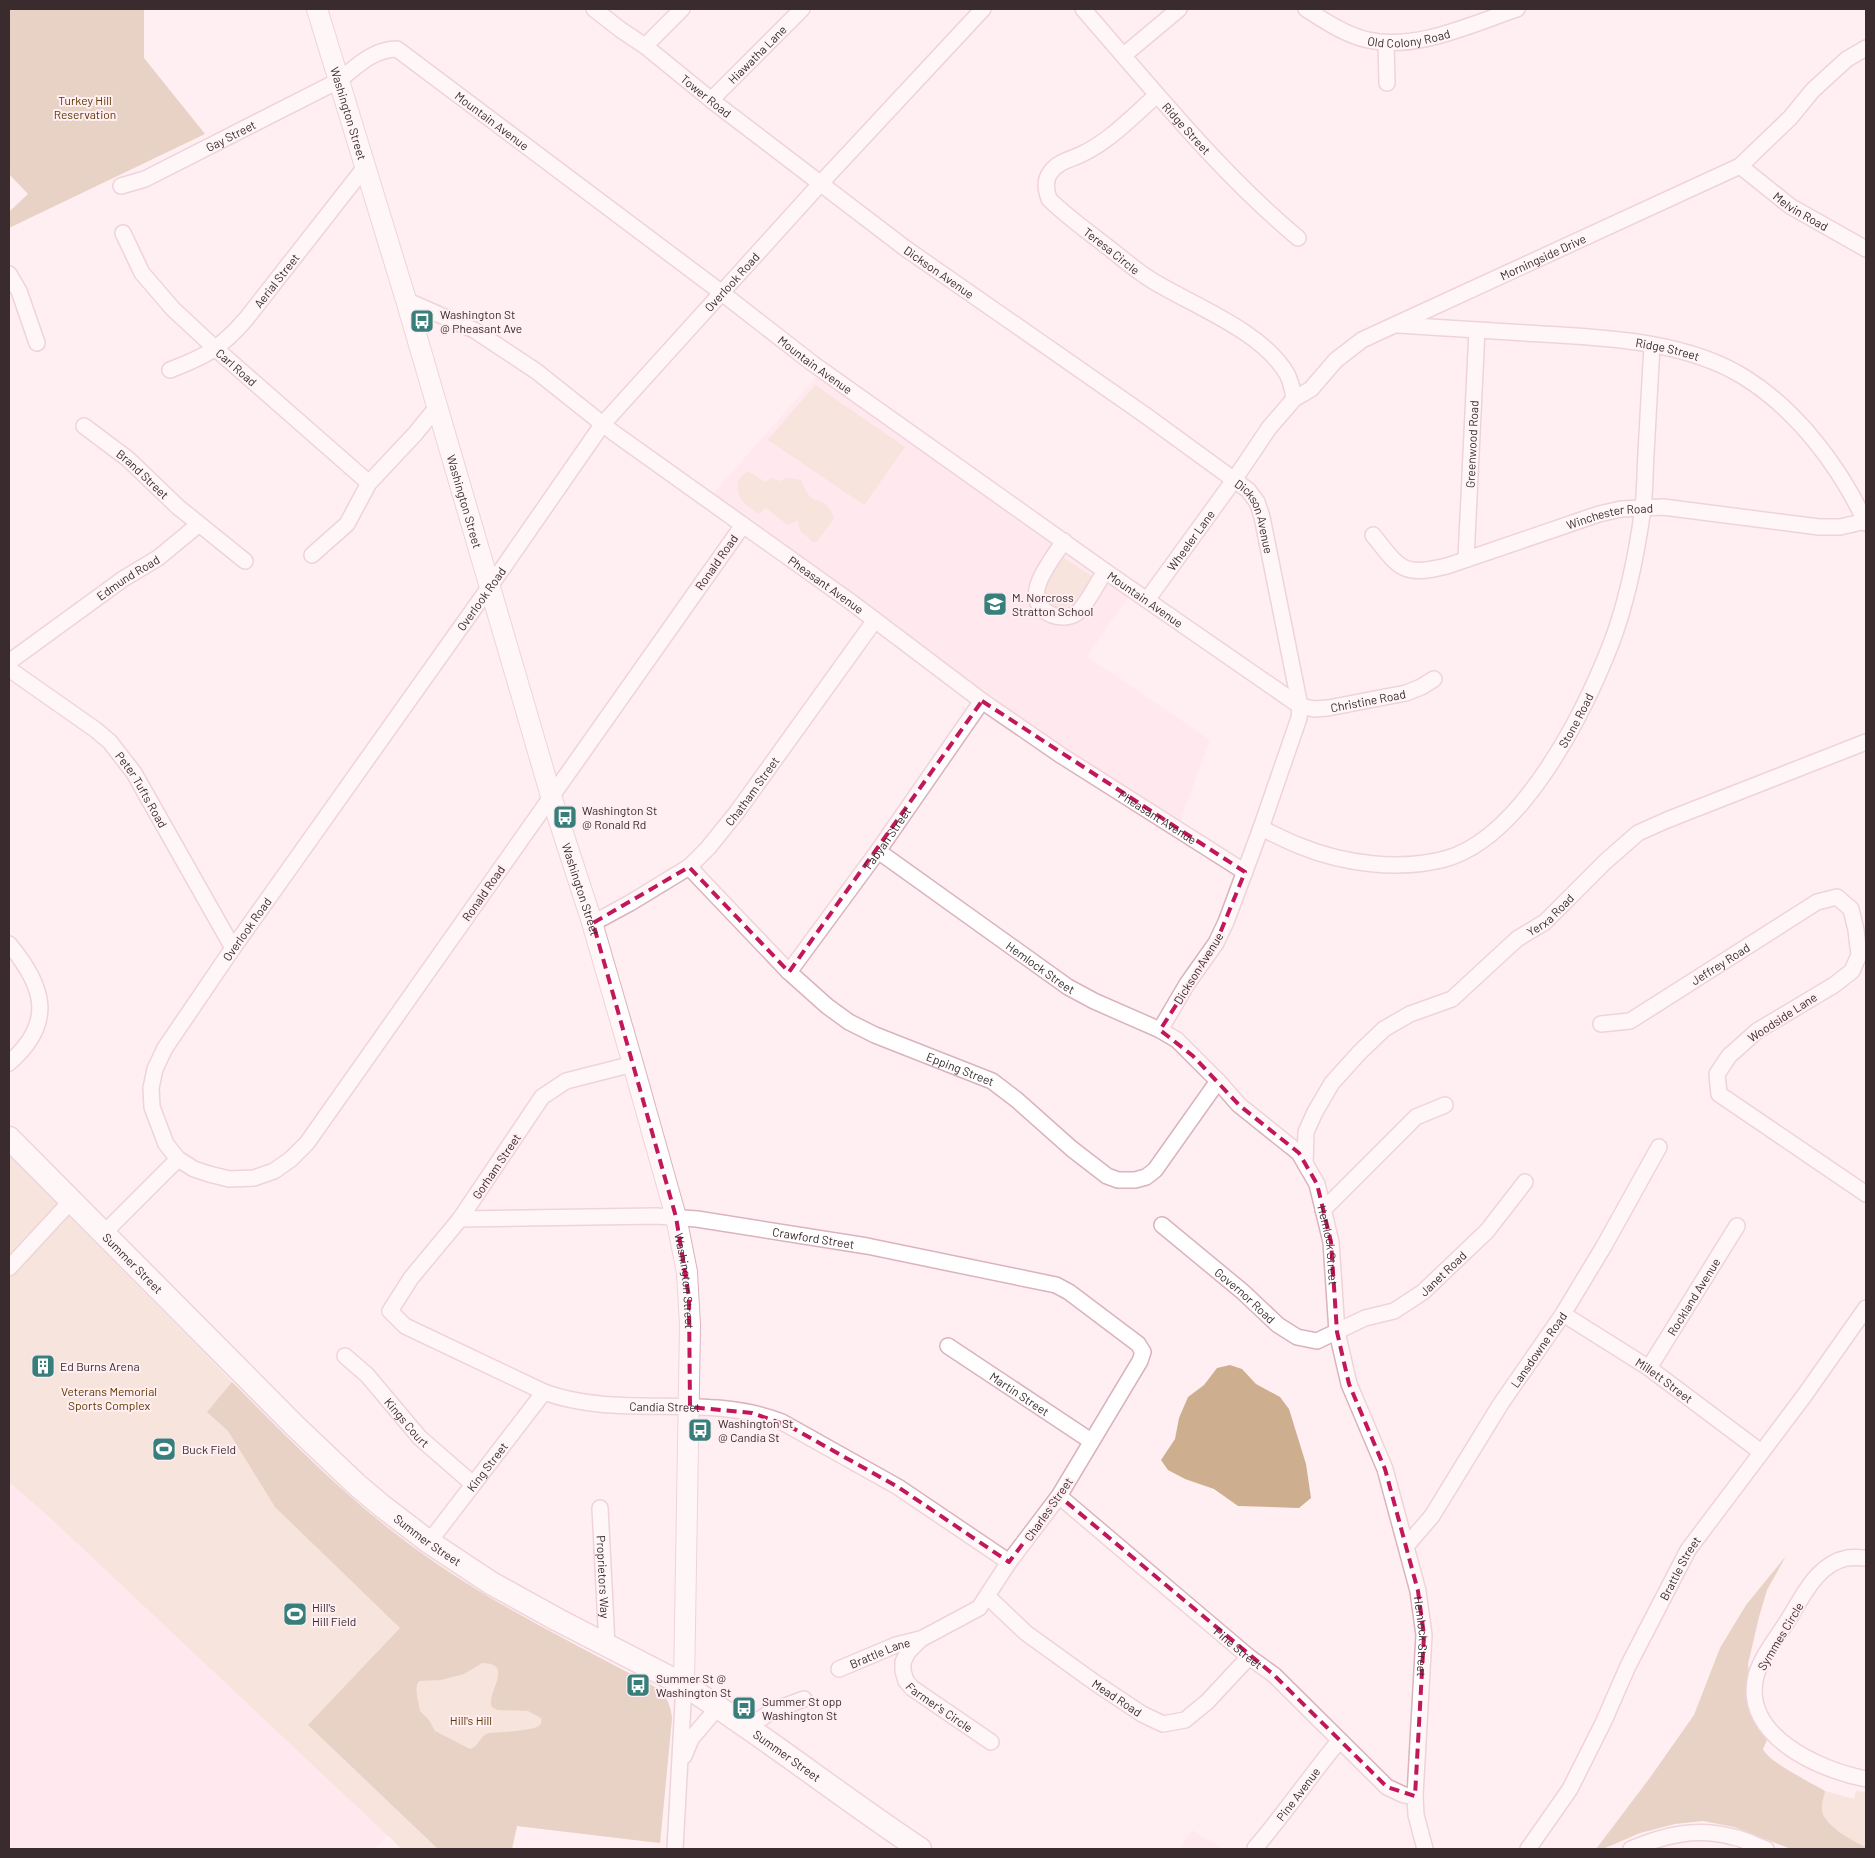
<svg xmlns="http://www.w3.org/2000/svg" width="1875" height="1858" font-family="Barlow,sans-serif">
<style>
.built{fill:#fee0e8}
.green{fill:#ebd7c3}
.forest{fill:#cdaf90;fill-rule:evenodd}
.lines{fill:none;stroke-linecap:round;stroke-linejoin:round}
.minor-casing{stroke:#dab3bd;stroke-width:18}
.tertiary-casing{stroke:#dab3bd;stroke-width:22}
.secondary-casing{stroke:#dab3bd;stroke-width:25}
.minor{stroke:#fff;stroke-width:15}
.tertiary{stroke:#fff;stroke-width:20}
.secondary{stroke:#fff;stroke-width:22}
.marked{fill:none;stroke:#c2185b;stroke-width:4;stroke-dasharray:10 6;stroke-linejoin:round}
.labels{text-anchor:middle;dominant-baseline:central;stroke-width:4;stroke-linejoin:round;paint-order:stroke}
.street-label{font-size:12px;fill:#3a2b2f;stroke:#ffeef2}
.park-label{font-size:12px;fill:#603900;stroke:#ffeef2}
.poi-label{font-size:12px;fill:#3a2b2f;stroke:#ffeef2;text-anchor:start}
</style>
<rect width="100%" height="100%" fill="#ffeef2"/>
<g class="built">
<path d="M816 377 1129 596 1087 656 1210 740 1179 824 987 695 849 590 713 494Z"/>
<path d="M9 1482 46 1514 388 1835 374 1849H9Z"/>
<path d="M1192 1830 1222 1849H1180Z"/>
</g>
<g class="green">
<path d="M815 385 905 447 864 505 768 440Z"/>
<path d="M748 471 765 482 771 478 780 481 787 478 801 480C803 484 805 490 808 494 816 505 826 496 834 518L817 542H813L800 531 798 520 788 525 766 508 759 514C744 504 736 500 738 480Z"/>
<path d="M1061 556 1093 577 1076 600 1062 609 1049 605 1042 590Z"/>
<path d="M9 1155C74 1222 140 1288 206 1355 267 1418 328 1483 398 1536 476 1595 560 1636 646 1682 662 1690 670 1699 672 1718L660 1843 517 1826 512 1849H402L46 1514 9 1482Z"/>
<path d="M1825 1791 1854 1799 1856 1791 1866 1792V1849H1790L1815 1805Z"/>
</g>
<g class="forest">
<path d="M9 9H144V58L205 134 9 228V212L28 194 9 174Z"/>
<path d="M1230 1365 1242 1369 1256 1384 1280 1397 1289 1409 1306 1464 1311 1498 1299 1508 1238 1506 1214 1489 1185 1479 1168 1470 1161 1460 1175 1439 1179 1418 1188 1397 1204 1385 1217 1368Z"/>
<path d="M232 1382C285 1435 336 1488 396 1534 473 1594 560 1637 646 1682 662 1690 670 1699 672 1718L660 1843 517 1826 512 1849H438L308 1725 400 1628 275 1507 228 1431 207 1412ZM482 1663C516 1663 485 1694 492 1707L497 1710 528 1711 541 1718C541 1720 542 1724 540 1725 535 1731 499 1732 490 1733 480 1734 480 1746 470 1749L435 1731 429 1720 420 1711C419 1701 413 1689 419 1681L441 1680 464 1674Z"/>
<path d="M1786 1556 1767 1590 1759 1617 1748 1664 1754 1722 1767 1740 1763 1749C1768 1762 1812 1783 1825 1791 1824 1797 1821 1804 1822 1810 1823 1825 1854 1842 1866 1847V1849H1791L1734 1827 1703 1821 1675 1824 1640 1833 1603 1849H1596L1649 1779 1694 1715 1720 1648 1746 1605Z"/>
</g>
<g class="lines">
<g class="minor-casing">
<g id="minor">
<path id="s1" d="M594 9 621 30 645 46 715 103 905 248 1145 415 1248 490 1257 502 1262 517 1300 706 1299 718 1261 828 1226 922 1216 943 1187 984 1160 1030"/>
<path id="s2" d="M1083 9C1152 88 1218 171 1298 238"/>
<path id="s3" d="M1306 9C1325 21 1345 35 1368 40 1416 51 1472 24 1517 9"/>
<path d="M1386 43 1387 83"/>
<path d="M645 46 682 9"/>
<path d="M1124 55 1179 9"/>
<path id="s4" d="M1157 95C1133 116 1109 142 1080 155 1069 160 1057 162 1050 173 1044 181 1046 190 1049 199 1066 216 1086 230 1105 245 1121 257 1136 271 1153 281 1194 306 1262 331 1287 374 1291 382 1293 391 1294 399"/>
<path id="s5" d="M711 100 802 9"/>
<path id="s6" d="M1740 166 1790 206 1866 249"/>
<path id="s7" d="M121 186 145 179 338 81C356 67 373 49 397 49L722 293 812 363 1105 571 1300 706 1314 709 1328 708 1406 693 1421 687 1434 679"/>
<path id="s8" d="M123 233 142 273 173 309 216 349 369 483"/>
<path d="M9 274 19 291 37 343"/>
<path id="s9" d="M406 300 474 330 536 371 614 433 851 602 982 701 1062 756 1245 872"/>
<path id="s10" d="M1398 325C1446 328 1494 331 1542 334 1608 338 1686 341 1744 377 1797 410 1840 467 1866 523"/>
<path id="s11" d="M170 370C206 356 220 349 246 319L365 167"/>
<path id="s12" d="M84 426 128 459 178 507 245 561"/>
<path id="s13" d="M743 525 307 1143 291 1159 274 1171 254 1178 229 1179 209 1174 194 1169 178 1159 166 1144 152 1107 151 1088 155 1069 165 1048 233 948 500 572 602 425 820 184 983 9"/>
<path id="s14" d="M1373 535C1400 569 1403 577 1447 566L1599 514 1621 509 1663 507 1819 527H1840L1866 521"/>
<path d="M1064 541C1052 560 1016 600 1052 615 1060 618 1070 618 1077 613 1085 607 1099 581 1105 571"/>
<path d="M312 555 347 524 369 483 415 434 437 407"/>
<path id="s15" d="M1466 559 1477 330"/>
<path id="s16" d="M1147 600 1234 480 1269 428 1294 399 1311 389 1336 360 1362 340 1377 333 1740 166 1790 118 1813 90 1847 59 1866 48"/>
<path id="s17" d="M9 662 123 579 158 558 198 525"/>
<path id="s18" d="M9 669 96 730 110 742 134 773 233 948"/>
<path id="s19" d="M1261 828C1274 834 1287 841 1300 846 1344 864 1399 871 1445 859 1522 838 1584 713 1611 644 1627 602 1637 552 1643 508 1645 490 1645 471 1646 453 1648 417 1650 381 1652 345"/>
<path id="s20" d="M878 851 1068 987 1094 1001 1160 1030 1177 1040 1218 1081 1239 1105 1299 1153 1317 1184 1331 1242 1337 1332 1349 1384 1385 1469 1418 1591 1424 1635 1415 1796 1416 1815 1425 1849"/>
<path id="s21" d="M689 867 789 972 827 1006 849 1022 875 1035 992 1081 1017 1100 1072 1149 1107 1176 1118 1180H1135L1146 1177 1155 1170 1218 1081"/>
<path id="s22" d="M593 923 630 903 689 867 708 848 737 812 875 620"/>
<path d="M9 944C45 987 55 1023 9 1063"/>
<path id="s23" d="M789 972 878 851 982 701"/>
<path id="s24" d="M1601 1024 1630 1021 1817 902 1837 897 1851 909 1856 930 1859 955 1852 971 1834 985 1757 1031 1729 1056 1717 1074 1719 1094 1866 1194"/>
<path id="s25" d="M633 1064 566 1081 542 1097 460 1219 411 1278 390 1311 405 1326 544 1392C620 1420 706 1392 782 1422L898 1487 1009 1562"/>
<path id="s26" d="M1305 1163 1306 1132 1315 1112 1332 1083 1359 1053 1384 1029 1410 1014 1452 999 1517 939 1545 922 1606 861 1638 833 1667 820 1866 742"/>
<path d="M1323 1210 1416 1117 1445 1105"/>
<path id="s27" d="M460 1219 656 1216 697 1219 867 1246 1056 1285 1069 1292 1138 1344 1143 1352 1140 1361 1059 1496 1009 1562 979 1608 921 1639 908 1652 903 1662V1671L906 1681 912 1688 991 1742"/>
<path id="s28" d="M1162 1225 1243 1292 1278 1325 1297 1337 1317 1341 1365 1318 1394 1311 1423 1292 1487 1231 1525 1182"/>
<path d="M103 1234 178 1159"/>
<path d="M9 1268 71 1201"/>
<path id="s29" d="M1563 1314 1649 1368 1761 1452"/>
<path id="s30" d="M948 1346 1091 1441"/>
<path id="s31" d="M345 1356 367 1375 420 1438 473 1484"/>
<path id="s32" d="M1649 1368 1737 1226"/>
<path id="s33" d="M1059 1496 1249 1657 1274 1675 1387 1787 1404 1795 1415 1796"/>
<path id="s34" d="M600 1508 607 1645"/>
<path id="s35" d="M429 1542 544 1392"/>
<path id="s36" d="M1407 1545 1432 1516 1500 1405 1563 1314 1604 1246 1659 1147"/>
<path d="M1866 1558C1860 1558 1853 1557 1847 1558 1817 1564 1803 1596 1788 1620 1778 1636 1761 1657 1756 1676 1741 1736 1820 1770 1866 1779"/>
<path id="s37" d="M988 1597 1026 1633 1094 1682 1142 1714 1163 1724 1185 1720 1207 1702 1249 1657"/>
<path id="s38" d="M839 1669 896 1645 920 1639"/>
<path d="M748 1727 774 1710 804 1699"/>
<path d="M684 1756 691 1739 718 1707"/>
<path id="s39" d="M1255 1848C1285 1813 1310 1776 1339 1741"/>
<path d="M675 1849 684 1685"/>
<path id="s40" d="M1528 1849 1570 1789 1604 1721 1628 1666 1688 1550 1804 1396 1866 1308"/>
<path d="M1631 1849C1665 1835 1696 1827 1733 1837 1744 1839 1755 1845 1766 1849"/>
</g>
</g>
<g class="tertiary-casing">
<g id="tertiary">
<path id="s41" d="M317 9 406 300 551 796 591 919 633 1064 676 1217 687 1272 690 1325 684 1685"/>
</g>
</g>
<g class="secondary-casing">
<g id="secondary">
<path id="s42" d="M9 1138 296 1427 357 1485 382 1506 429 1542 491 1583 558 1620 684 1685C765 1736 840 1796 920 1849"/>
</g>
</g>
<use href="#minor" class="minor"/>
<use href="#tertiary" class="tertiary"/>
<use href="#secondary" class="secondary"/>
</g>
<path d="M0 0H1875V1858H0ZM982 701 1245 872 1216 943 1160 1030 1193 1056 1239 1105 1299 1153 1317 1184 1331 1242 1337 1332 1349 1384 1385 1469 1418 1591 1424 1635 1415 1796 1387 1787 1274 1675 1059 1496 1009 1562 898 1487 789 1426 752 1413 690 1407 689 1297 676 1217 593 923 689 867 789 972Z" fill="#ffeef2" fill-opacity=".55" fill-rule="evenodd"/>
<path class="marked" d="M982 701 1245 872 1216 943 1160 1030 1193 1056 1239 1105 1299 1153 1317 1184 1331 1242 1337 1332 1349 1384 1385 1469 1418 1591 1424 1635 1415 1796 1387 1787 1274 1675 1059 1496 1009 1562 898 1487 789 1426 752 1413 690 1407 689 1297 676 1217 593 923 689 867 789 972Z"/>
<defs>
<g id="bus-square" transform="scale(1.25)"><rect x="-9" y="-9" width="18" height="18" rx="4" fill="#387f7b" stroke="#ffeef2"/><path d="M-5-6H5V4H4V6H2V4H-2V6H-4V4H-5ZM-3.5-4V0h7V-4ZM-3.5 1.2v1.5H-2V1.2ZM2 1.2v1.5H3.5V1.2Z" fill="#fff"/></g>
<g id="school-square" transform="scale(1.25)"><rect x="-9" y="-9" width="18" height="18" rx="4" fill="#387f7b" stroke="#ffeef2"/><path d="M0-5L7-2L0 1L-7-2ZM-4 1L0 2.5L4 1V4Q0 6-4 4Z" fill="#fff"/></g>
<g id="building-square" transform="scale(1.25)"><rect x="-9" y="-9" width="18" height="18" rx="4" fill="#387f7b" stroke="#ffeef2"/><path d="M-4-6H4V6H1V3H-1V6H-4ZM-2.5-4.3h1.7v1.8h-1.7ZM.8-4.3h1.7v1.8H.8ZM-2.5-1h1.7V.8h-1.7ZM.8-1h1.7V.8H.8Z" fill="#fff"/></g>
<g id="stadium-square" transform="scale(1.25)"><rect x="-9" y="-9" width="18" height="18" rx="4" fill="#387f7b" stroke="#ffeef2"/><path d="M0-5a6.5 5 0 1 0 0 10a6.5 5 0 1 0 0-10ZM-3.5-1.8h7v3.6h-7Z" fill="#fff"/></g>
</defs>
<g fill-rule="evenodd">
<use href="#bus-square" x="422" y="321"/>
<use href="#school-square" x="995" y="604"/>
<use href="#bus-square" x="565" y="817"/>
<use href="#building-square" x="43" y="1366"/>
<use href="#bus-square" x="700" y="1430"/>
<use href="#stadium-square" x="164" y="1449"/>
<use href="#stadium-square" x="295" y="1614"/>
<use href="#bus-square" x="638" y="1685"/>
<use href="#bus-square" x="744" y="1708"/>
</g>
<g class="labels">
<g class="street-label">
<text stroke="none"><textPath href="#s3" startOffset="111">Old Colony Road</textPath></text>
<text stroke="none"><textPath href="#s5" startOffset="65">Hiawatha Lane</textPath></text>
<text stroke="none"><textPath href="#s1" startOffset="142">Tower Road</textPath></text>
<text stroke="none"><textPath href="#s41" startOffset="109">Washington Street</textPath></text>
<text stroke="none"><textPath href="#s7" startOffset="429">Mountain Avenue</textPath></text>
<text stroke="none"><textPath href="#s2" startOffset="158">Ridge Street</textPath></text>
<text stroke="none"><textPath href="#s7" startOffset="121">Gay Street</textPath></text>
<text stroke="none"><textPath href="#s6" startOffset="76">Melvin Road</textPath></text>
<text stroke="none"><textPath href="#s4" startOffset="242">Teresa Circle</textPath></text>
<text stroke="none"><textPath href="#s16" startOffset="539">Morningside Drive</textPath></text>
<text stroke="none"><textPath href="#s1" startOffset="434">Dickson Avenue</textPath></text>
<text stroke="none"><textPath href="#s11" startOffset="142">Aerial Street</textPath></text>
<text stroke="none"><textPath href="#s13" startOffset="1976">Overlook Road</textPath></text>
<text stroke="none"><textPath href="#s10" startOffset="271">Ridge Street</textPath></text>
<text stroke="none"><textPath href="#s7" startOffset="834">Mountain Avenue</textPath></text>
<text stroke="none"><textPath href="#s8" startOffset="178">Carl Road</textPath></text>
<text stroke="none"><textPath href="#s15" startOffset="115">Greenwood Road</textPath></text>
<text stroke="none"><textPath href="#s12" startOffset="76">Brand Street</textPath></text>
<text stroke="none"><textPath href="#s41" startOffset="514">Washington Street</textPath></text>
<text stroke="none"><textPath href="#s14" startOffset="260">Winchester Road</textPath></text>
<text stroke="none"><textPath href="#s1" startOffset="839">Dickson Avenue</textPath></text>
<text stroke="none"><textPath href="#s16" startOffset="74">Wheeler Lane</textPath></text>
<text transform="translate(716 562) rotate(-55)">Ronald Road</text>
<text stroke="none"><textPath href="#s17" startOffset="146">Edmund Road</textPath></text>
<text stroke="none"><textPath href="#s9" startOffset="509">Pheasant Avenue</textPath></text>
<text stroke="none"><textPath href="#s13" startOffset="1571">Overlook Road</textPath></text>
<text stroke="none"><textPath href="#s7" startOffset="1239">Mountain Avenue</textPath></text>
<text stroke="none"><textPath href="#s7" startOffset="1496">Christine Road</textPath></text>
<text stroke="none"><textPath href="#s19" startOffset="386">Stone Road</textPath></text>
<text stroke="none"><textPath href="#s18" startOffset="182">Peter Tufts Road</textPath></text>
<text stroke="none"><textPath href="#s22" startOffset="210">Chatham Street</textPath></text>
<text stroke="none"><textPath href="#s9" startOffset="914">Pheasant Avenue</textPath></text>
<text stroke="none"><textPath href="#s23" startOffset="166">Fabyan Street</textPath></text>
<text stroke="none"><textPath href="#s41" startOffset="919">Washington Street</textPath></text>
<text transform="translate(483 893) rotate(-55)">Ronald Road</text>
<text stroke="none"><textPath href="#s26" startOffset="366">Yerxa Road</textPath></text>
<text stroke="none"><textPath href="#s13" startOffset="1166">Overlook Road</textPath></text>
<text stroke="none"><textPath href="#s24" startOffset="136">Jeffrey Road</textPath></text>
<text stroke="none"><textPath href="#s20" startOffset="200">Hemlock Street</textPath></text>
<text transform="translate(1198 968) rotate(-58)">Dickson Avenue</text>
<text transform="translate(1782 1017) rotate(-33)">Woodside Lane</text>
<text stroke="none"><textPath href="#s21" startOffset="344">Epping Street</textPath></text>
<text transform="translate(496 1166) rotate(-56)">Gorham Street</text>
<text stroke="none"><textPath href="#s27" startOffset="355">Crawford Street</textPath></text>
<text stroke="none"><textPath href="#s20" startOffset="620">Hemlock Street</textPath></text>
<text stroke="none"><textPath href="#s42" startOffset="176">Summer Street</textPath></text>
<text stroke="none"><textPath href="#s28" startOffset="341">Janet Road</textPath></text>
<text stroke="none"><textPath href="#s41" startOffset="1325">Washington Street</textPath></text>
<text stroke="none"><textPath href="#s28" startOffset="109">Governor Road</textPath></text>
<text stroke="none"><textPath href="#s32" startOffset="84">Rockland Avenue</textPath></text>
<text stroke="none"><textPath href="#s36" startOffset="236">Lansdowne Road</textPath></text>
<text stroke="none"><textPath href="#s29" startOffset="121">Millett Street</textPath></text>
<text stroke="none"><textPath href="#s30" startOffset="86">Martin Street</textPath></text>
<text stroke="none"><textPath href="#s25" startOffset="658">Candia Street</textPath></text>
<text stroke="none"><textPath href="#s31" startOffset="91">Kings Court</textPath></text>
<text stroke="none"><textPath href="#s35" startOffset="95">King Street</textPath></text>
<text transform="translate(1048 1509) rotate(-55)">Charles Street</text>
<text stroke="none"><textPath href="#s42" startOffset="581">Summer Street</textPath></text>
<text stroke="none"><textPath href="#s40" startOffset="320">Brattle Street</textPath></text>
<text stroke="none"><textPath href="#s34" startOffset="69">Proprietors Way</textPath></text>
<text stroke="none"><textPath href="#s20" startOffset="1025">Hemlock Street</textPath></text>
<text transform="translate(1780 1636) rotate(-59)">Symmes Circle</text>
<text stroke="none"><textPath href="#s33" startOffset="235">Pine Street</textPath></text>
<text stroke="none"><textPath href="#s38" startOffset="44">Brattle Lane</textPath></text>
<text stroke="none"><textPath href="#s37" startOffset="164">Mead Road</textPath></text>
<text stroke="none"><textPath href="#s27" startOffset="1175">Farmer's Circle</textPath></text>
<text stroke="none"><textPath href="#s42" startOffset="1001">Summer Street</textPath></text>
<text stroke="none"><textPath href="#s39" startOffset="69">Pine Avenue</textPath></text>
</g>
<g class="park-label">
<text x="85" y="100">Turkey Hill<tspan x="85" dy="14">Reservation</tspan></text>
<text x="109" y="1391">Veterans Memorial<tspan x="109" dy="14">Sports Complex</tspan></text>
<text x="471" y="1720">Hill's Hill</text>
</g>
<g class="poi-label">
<text x="440" y="314">Washington St<tspan x="440" dy="14">@ Pheasant Ave</tspan></text>
<text x="1012" y="597">M. Norcross<tspan x="1012" dy="14">Stratton School</tspan></text>
<text x="582" y="810">Washington St<tspan x="582" dy="14">@ Ronald Rd</tspan></text>
<text x="60" y="1366">Ed Burns Arena</text>
<text x="718" y="1423">Washington St<tspan x="718" dy="14">@ Candia St</tspan></text>
<text x="182" y="1449">Buck Field</text>
<text x="312" y="1607">Hill's<tspan x="312" dy="14">Hill Field</tspan></text>
<text x="656" y="1678">Summer St @<tspan x="656" dy="14">Washington St</tspan></text>
<text x="762" y="1701">Summer St opp<tspan x="762" dy="14">Washington St</tspan></text>
</g>
</g>
<rect width="1875" height="1858" fill="none" stroke="#3a2b2f" stroke-width="20"/>
</svg>
